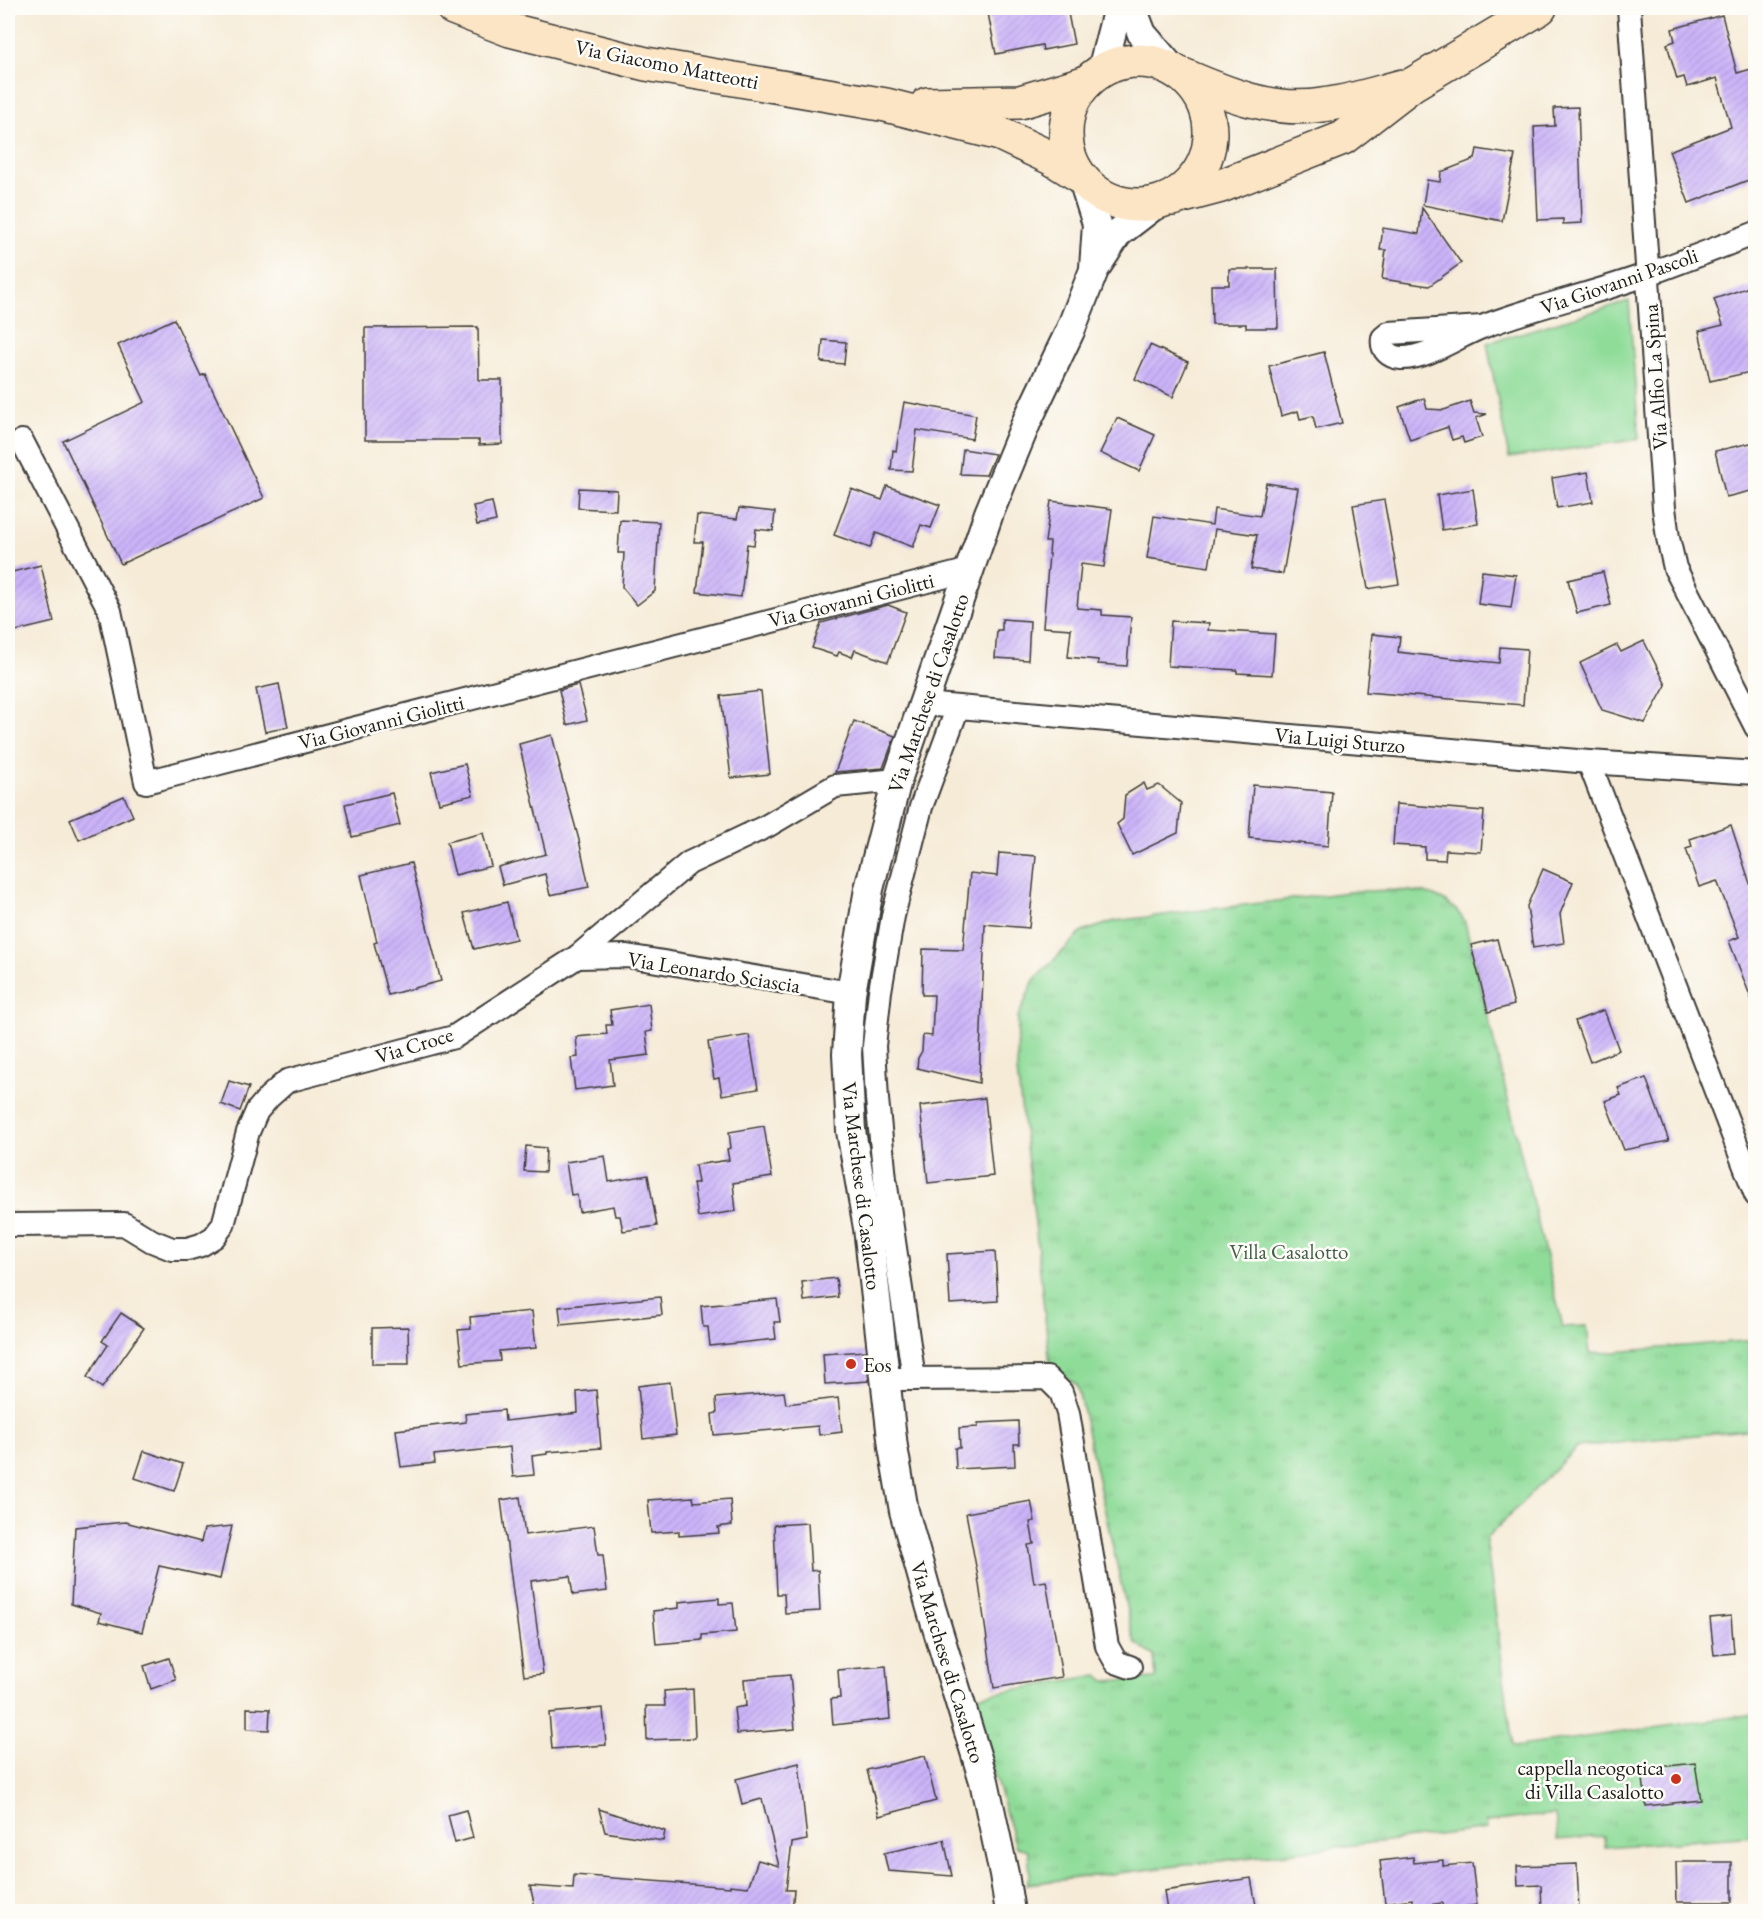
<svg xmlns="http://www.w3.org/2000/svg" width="1763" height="1919" font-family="'EB Garamond',serif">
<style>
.grass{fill:#8fdc99;stroke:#567c5a;stroke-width:1.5}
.park{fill:url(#park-tufts);stroke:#567c5a;stroke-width:1.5}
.building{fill:url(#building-hatch)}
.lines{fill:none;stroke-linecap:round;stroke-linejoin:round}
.minor-casing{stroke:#3d3b38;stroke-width:26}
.tertiary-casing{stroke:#3d3b38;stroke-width:32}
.secondary-casing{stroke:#3d3b38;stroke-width:36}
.minor{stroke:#fff;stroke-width:22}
.tertiary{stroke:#fff;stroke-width:28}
.secondary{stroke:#fce5c4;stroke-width:33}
.poi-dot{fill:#c8321e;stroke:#fdfcf7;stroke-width:2}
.labels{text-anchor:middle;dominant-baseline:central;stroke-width:5;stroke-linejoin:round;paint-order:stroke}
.street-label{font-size:21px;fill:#1c1c1c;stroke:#fdfcf7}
.park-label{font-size:21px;fill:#445f48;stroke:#fdfcf7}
.poi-label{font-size:21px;fill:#1c1c1c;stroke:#fdfcf7;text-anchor:start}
</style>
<defs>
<pattern id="park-tufts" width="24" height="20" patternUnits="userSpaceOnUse" patternTransform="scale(1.5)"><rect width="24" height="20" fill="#8fdc99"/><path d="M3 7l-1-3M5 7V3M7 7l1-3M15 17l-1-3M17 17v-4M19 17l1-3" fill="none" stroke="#7bbc83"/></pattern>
<pattern id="building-hatch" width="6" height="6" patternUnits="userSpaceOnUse" patternTransform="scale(1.5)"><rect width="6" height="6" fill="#ccb4f9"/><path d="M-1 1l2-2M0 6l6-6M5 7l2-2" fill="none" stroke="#af9ad5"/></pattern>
</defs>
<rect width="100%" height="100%" fill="#fdfcf7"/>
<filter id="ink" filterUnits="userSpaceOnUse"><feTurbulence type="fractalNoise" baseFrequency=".0167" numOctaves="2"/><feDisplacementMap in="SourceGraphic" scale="12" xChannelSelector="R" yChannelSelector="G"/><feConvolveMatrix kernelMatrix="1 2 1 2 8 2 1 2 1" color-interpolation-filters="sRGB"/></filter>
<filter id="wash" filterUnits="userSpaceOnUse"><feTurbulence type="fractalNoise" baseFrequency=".008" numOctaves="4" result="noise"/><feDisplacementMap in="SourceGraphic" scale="24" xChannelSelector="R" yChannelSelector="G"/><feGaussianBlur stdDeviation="1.35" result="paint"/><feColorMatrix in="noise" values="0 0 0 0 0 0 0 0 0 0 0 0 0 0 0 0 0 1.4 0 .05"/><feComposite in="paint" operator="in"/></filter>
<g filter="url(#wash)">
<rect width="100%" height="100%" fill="#f6ebd7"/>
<path class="grass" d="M1629 301 1639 439 1509 458 1487 343Z"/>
<path class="park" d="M1357 891C1395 891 1443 883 1465 922L1563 1327 1587 1326 1590 1354 1755 1340V1429L1577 1447 1486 1539 1513 1747 1755 1714V1836L1605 1847 1604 1836 1558 1840 1555 1814 1486 1822 1487 1829 1026 1884 1030 1874 1028 1850 1016 1847 971 1697 1098 1675 1105 1681 1156 1678 1154 1656 1135 1643 1130 1624 1077 1385 1050 1365 1034 1214 1017 1071 1018 1017 1034 980 1082 932 1115 921Z"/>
<g id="blocks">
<g class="building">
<path d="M987 8H1067L1074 44 1043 50 1042 45 996 54Z"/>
<path d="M1722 15 1737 73 1755 68V171L1749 174 1751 179 1689 203 1669 151 1731 127 1717 78 1687 87 1684 77 1677 79 1667 44 1675 41 1672 29Z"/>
<path d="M1578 107 1582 223 1563 224V219L1538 220 1534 127 1555 126 1554 108Z"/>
<path d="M1477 149 1515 155 1502 221 1423 205 1427 180 1440 182 1441 172 1475 159Z"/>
<path d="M1422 208 1461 263 1429 286 1382 279 1386 250H1380L1383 228 1419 234Z"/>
<path d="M1229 269H1277L1278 328H1246V324H1212L1211 285H1229Z"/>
<path d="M1755 285V336L1751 338 1755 360V371L1710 381 1699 331 1723 325 1714 299Z"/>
<path d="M174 319 201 376 205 374 264 498 121 564 63 441 145 402 118 345Z"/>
<path d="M478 327 479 380H502V444L479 445V440H365V328Z"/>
<path d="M823 340 846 342 844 364 821 362Z"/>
<path d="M1150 345 1188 362 1173 397 1135 379Z"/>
<path d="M1324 352 1342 423 1316 429 1313 416 1300 419 1298 411 1281 416 1269 366Z"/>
<path d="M1424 398 1427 409 1444 410 1470 401 1474 413 1487 414 1476 418 1482 437 1464 443 1462 437 1452 440 1448 427 1410 440 1399 407Z"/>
<path d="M904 402 976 415 972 439 917 430 912 471 891 470 893 450 896 451Z"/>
<path d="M1117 418 1155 435 1139 471 1100 453Z"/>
<path d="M1755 442V490L1726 497 1715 451Z"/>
<path d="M963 449 995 454 986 475 960 474Z"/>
<path d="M1588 472 1593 502 1557 508 1552 478Z"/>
<path d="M1266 483 1298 488 1283 574 1251 569 1257 535 1215 529 1209 567 1147 558 1154 516 1212 525 1214 509 1260 516Z"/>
<path d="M887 486 940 505 931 528 921 525 913 547 876 533 870 548 834 535 851 489 882 500Z"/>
<path d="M579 488 617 490 616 510 578 508Z"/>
<path d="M1473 489 1478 524 1442 530 1437 495Z"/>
<path d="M1384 500 1399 584 1368 589 1353 505Z"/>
<path d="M1051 501 1112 509 1104 567 1081 564 1077 608 1102 610V615L1131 617 1127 666 1098 664V660L1068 657 1071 629 1043 627 1050 542H1045Z"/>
<path d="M492 502 496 521 477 525 473 506Z"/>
<path d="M739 508 775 512 773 531 756 529 754 545 747 544 741 597 697 592 703 542H694L697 515 737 519Z"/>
<path d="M620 520 659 522 655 591 637 605 622 587 624 553H618Z"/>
<path d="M41 565 54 622 8 633V573Z"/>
<path d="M1482 571 1516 575 1511 608 1478 604Z"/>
<path d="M1603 572 1611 605 1577 613 1568 580Z"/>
<path d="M888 605 906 612 888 662 855 650 852 657 839 652 837 656 812 648 821 623Z"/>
<path d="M1002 619 1030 621 1028 660 995 658 997 630H1002Z"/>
<path d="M1171 621 1209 623 1208 630 1275 634 1272 675 1237 673V670L1168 666Z"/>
<path d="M1372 634 1400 637 1398 652 1431 656 1499 663 1500 647 1527 649 1523 705 1366 692Z"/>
<path d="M1644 641 1666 685 1645 723 1602 710 1580 663 1617 645 1621 652Z"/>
<path d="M279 684 288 727 265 732 256 689Z"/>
<path d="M578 685 587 720 567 725 559 690Z"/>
<path d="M761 691 770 774 731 778 721 696Z"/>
<path d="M854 721 895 736 883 768 835 772Z"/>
<path d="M552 735 560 767H559L579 840 589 887 550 895 545 874 503 885 498 867 546 854 519 744Z"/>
<path d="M465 764 473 795 439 803 431 772Z"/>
<path d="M1144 783 1147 790 1159 785 1181 803 1178 833 1132 855 1117 824 1123 819 1125 795Z"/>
<path d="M1253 785 1332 792 1328 846 1249 838Z"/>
<path d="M392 793 400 825 352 837 345 804Z"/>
<path d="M124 796 133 816 79 840 70 819Z"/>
<path d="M1396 804 1484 811 1481 852 1446 850 1445 860 1425 859V847L1393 845Z"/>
<path d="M1731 825 1755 899V1006H1754L1729 941 1739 937 1717 881 1699 887 1686 849 1692 847 1690 839Z"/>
<path d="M483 833 491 866 455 875 447 842Z"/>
<path d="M999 853 1036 856 1029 928 985 924 979 1083 917 1068 918 1058 922 1051 923 1035 932 1036 934 995H922L923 949 963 950 970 873 997 876Z"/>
<path d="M411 863 441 981 388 995 374 943 377 942 361 875Z"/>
<path d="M1543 869 1573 882 1560 914 1564 943 1533 948 1527 906Z"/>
<path d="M507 902 516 939 474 949 464 913Z"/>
<path d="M1497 939 1514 1005 1488 1012 1471 945Z"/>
<path d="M649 1004 652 1031 646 1032 649 1055 610 1060 613 1085 575 1090 571 1058 578 1057 576 1037 607 1034 606 1025H612L610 1010Z"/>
<path d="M1604 1010 1619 1050 1590 1062 1575 1021Z"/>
<path d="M749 1035 758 1089 722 1095 719 1078 714 1079 708 1042Z"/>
<path d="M1646 1078 1669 1141 1624 1150 1605 1101 1621 1095 1618 1088Z"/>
<path d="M229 1081 249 1087 240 1111 221 1104Z"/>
<path d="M985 1098 993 1176 928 1183 920 1106Z"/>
<path d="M764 1126 772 1177 733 1183 736 1211 698 1217 693 1183H698L695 1165 729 1160 727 1149 731 1148 729 1132Z"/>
<path d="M526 1146 546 1148 545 1172 524 1171Z"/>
<path d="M605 1156 609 1182 648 1175 657 1226 623 1231 620 1216H615L613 1206 579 1212 577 1194 571 1195 566 1162Z"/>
<path d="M995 1251 998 1301 950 1304 947 1254Z"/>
<path d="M836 1278 838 1297 804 1301 802 1282Z"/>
<path d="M660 1297 662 1315 561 1325 559 1307Z"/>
<path d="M777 1299 780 1322H774L776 1339 710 1346 708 1327H703L701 1306Z"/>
<path d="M532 1311 536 1348 499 1351 500 1361 462 1364 458 1330 471 1329 470 1317Z"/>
<path d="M121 1313 144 1328 102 1388 87 1377 108 1345 102 1341Z"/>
<path d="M408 1327 409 1364H372V1328Z"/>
<path d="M865 1351 869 1381 825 1384 823 1354Z"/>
<path d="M670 1382 676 1435 643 1439 638 1386Z"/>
<path d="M596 1390 601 1448 547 1452V1454L532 1456 534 1475 513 1477 510 1447 434 1455 435 1463 401 1467 396 1430 466 1422 465 1414 504 1410 505 1421 578 1413 577 1392Z"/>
<path d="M784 1392 786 1404 838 1398 842 1432 819 1435 818 1426 714 1435 712 1414 717 1413 716 1398Z"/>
<path d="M1018 1421 1019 1444H1014L1015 1466 956 1469 955 1448H960L959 1428 978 1427V1423Z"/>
<path d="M144 1451 183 1464 174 1491 135 1478Z"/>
<path d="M520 1497 525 1535 594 1526 598 1555H603L607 1591 573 1595 570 1576 531 1581 543 1674 524 1676 501 1500Z"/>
<path d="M693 1497 694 1502 730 1499 732 1525 718 1527 719 1533 679 1536V1531L651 1533 648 1500Z"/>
<path d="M1031 1501 1035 1521 1030 1522 1034 1544 1028 1545 1034 1583 1046 1581 1062 1677 994 1688 978 1577 966 1513Z"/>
<path d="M125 1522 201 1542 204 1529 232 1526 220 1579 159 1566 142 1632 99 1621 101 1613 71 1604 75 1527Z"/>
<path d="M808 1523 811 1571 818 1570 820 1611 785 1613 784 1594H777L774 1525Z"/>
<path d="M719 1598V1604L733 1603 736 1632 702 1635V1640L656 1644 653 1611 679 1608V1602Z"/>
<path d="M1731 1616 1734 1653 1714 1655 1710 1618Z"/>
<path d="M169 1658 176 1680 151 1689 144 1666Z"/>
<path d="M886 1666 890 1719 833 1725 831 1699 840 1698 838 1670Z"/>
<path d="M790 1675 795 1729 737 1734 734 1708 746 1706 744 1679Z"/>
<path d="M693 1689 695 1738 647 1740 646 1706H665L664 1691Z"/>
<path d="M247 1708 270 1709 269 1730 247 1729Z"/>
<path d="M603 1708 606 1745 552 1749 549 1713Z"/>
<path d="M925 1756 936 1801 879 1816 867 1770Z"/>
<path d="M799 1763 807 1840 792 1843 786 1890H794L792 1911H536L530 1886 573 1889 574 1875 730 1887V1885L748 1887 758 1860 779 1866 762 1799 742 1804 736 1779Z"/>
<path d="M1695 1763 1701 1800 1646 1806 1642 1769Z"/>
<path d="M599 1809 665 1831 663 1841 605 1832Z"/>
<path d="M466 1810 473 1838 455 1843 448 1815Z"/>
<path d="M944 1840 952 1876 888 1871 884 1853Z"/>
<path d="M1413 1857 1414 1863 1443 1860V1866L1472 1863 1477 1905 1443 1910 1442 1903 1413 1907 1412 1899 1385 1903 1380 1861Z"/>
<path d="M1676 1862H1732V1902H1677Z"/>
<path d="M1577 1864 1579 1911H1542L1541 1885 1518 1886 1517 1866Z"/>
<path d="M1251 1878 1257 1911H1167L1164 1891Z"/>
</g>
</g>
</g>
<g filter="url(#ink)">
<use href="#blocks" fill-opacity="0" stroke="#3d3b38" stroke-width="1.5"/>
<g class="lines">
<g class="minor-casing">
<g id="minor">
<path d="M1629 8 1664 508 1668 538 1675 568 1756 727"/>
<path d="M1482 327 1389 333 1383 338C1381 350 1389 357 1401 358 1427 359 1458 336 1482 327 1536 306 1594 294 1648 274 1684 261 1720 247 1756 233"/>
<path d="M22 441 110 611 146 782 970 570"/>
<path d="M924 704 1589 762 1756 773"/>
<path d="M1589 762 1756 1195"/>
<path d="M577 957 627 956 851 993"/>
<path d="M8 1225 124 1224 152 1241 172 1249H187L201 1245 214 1237 223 1225 248 1132 257 1111 269 1097 287 1081 454 1037 577 957 689 863 767 826 835 786 897 780"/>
<path d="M899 1379 1047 1378 1061 1392 1068 1413 1107 1646 1116 1662 1130 1667"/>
<path d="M914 1379 885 1179 877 1099 874 1046 880 991 893 916 921 807 958 707"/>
</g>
</g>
<g class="tertiary-casing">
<g id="tertiary">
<path d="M1132 8 1142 34 1173 70"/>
<path d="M1102 70 1118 8"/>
<path d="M1083 180 1097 224 1094 268"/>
<path d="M1010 1912 1004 1874 984 1781 931 1608 904 1511 893 1447 868 1228 851 1131 847 1054 851 993 869 889 897 780 989 513 1027 421 1070 331 1094 270 1118 233 1157 203"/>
</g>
</g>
<g class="secondary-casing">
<g id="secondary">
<path d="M453 8 510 30 646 64 886 105 1000 134 1051 158 1080 176"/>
<circle cx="1138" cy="133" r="72"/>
<path d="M1183 75C1227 94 1273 113 1322 105 1349 102 1376 93 1403 86"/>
<path d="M927 104 1020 102 1087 82"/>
<path d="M1172 199 1221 186 1343 138 1413 84 1540 8"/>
</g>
</g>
<use href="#minor" class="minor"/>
<use href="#tertiary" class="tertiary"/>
<use href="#secondary" class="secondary"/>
</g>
</g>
<g class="poi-dot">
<circle cx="851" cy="1364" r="6"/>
<circle cx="1676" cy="1779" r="6"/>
</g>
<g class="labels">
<g class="street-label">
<text transform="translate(667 64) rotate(11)">Via Giacomo Matteotti</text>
<text transform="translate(1619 281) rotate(-19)">Via Giovanni Pascoli</text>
<text transform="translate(1655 377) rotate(-94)">Via Alfio La Spina</text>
<text transform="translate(851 600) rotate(-14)">Via Giovanni Giolitti</text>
<text transform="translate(928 693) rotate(-71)">Via Marchese di Casalotto</text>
<text transform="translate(381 722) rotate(-14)">Via Giovanni Giolitti</text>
<text transform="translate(1340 740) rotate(5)">Via Luigi Sturzo</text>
<text transform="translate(714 972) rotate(9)">Via Leonardo Sciascia</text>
<text transform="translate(414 1045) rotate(-17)">Via Croce</text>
<text transform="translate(862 1186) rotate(83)">Via Marchese di Casalotto</text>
<text transform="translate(948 1662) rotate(73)">Via Marchese di Casalotto</text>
</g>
<g class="park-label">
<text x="1289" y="1251">Villa Casalotto</text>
</g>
<g class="poi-label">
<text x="863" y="1364">Eos</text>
<text x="1664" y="1767" text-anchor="end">cappella neogotica<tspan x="1664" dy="24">di Villa Casalotto</tspan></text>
</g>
</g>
<rect width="1763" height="1919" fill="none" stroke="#fdfcf7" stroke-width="30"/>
</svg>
